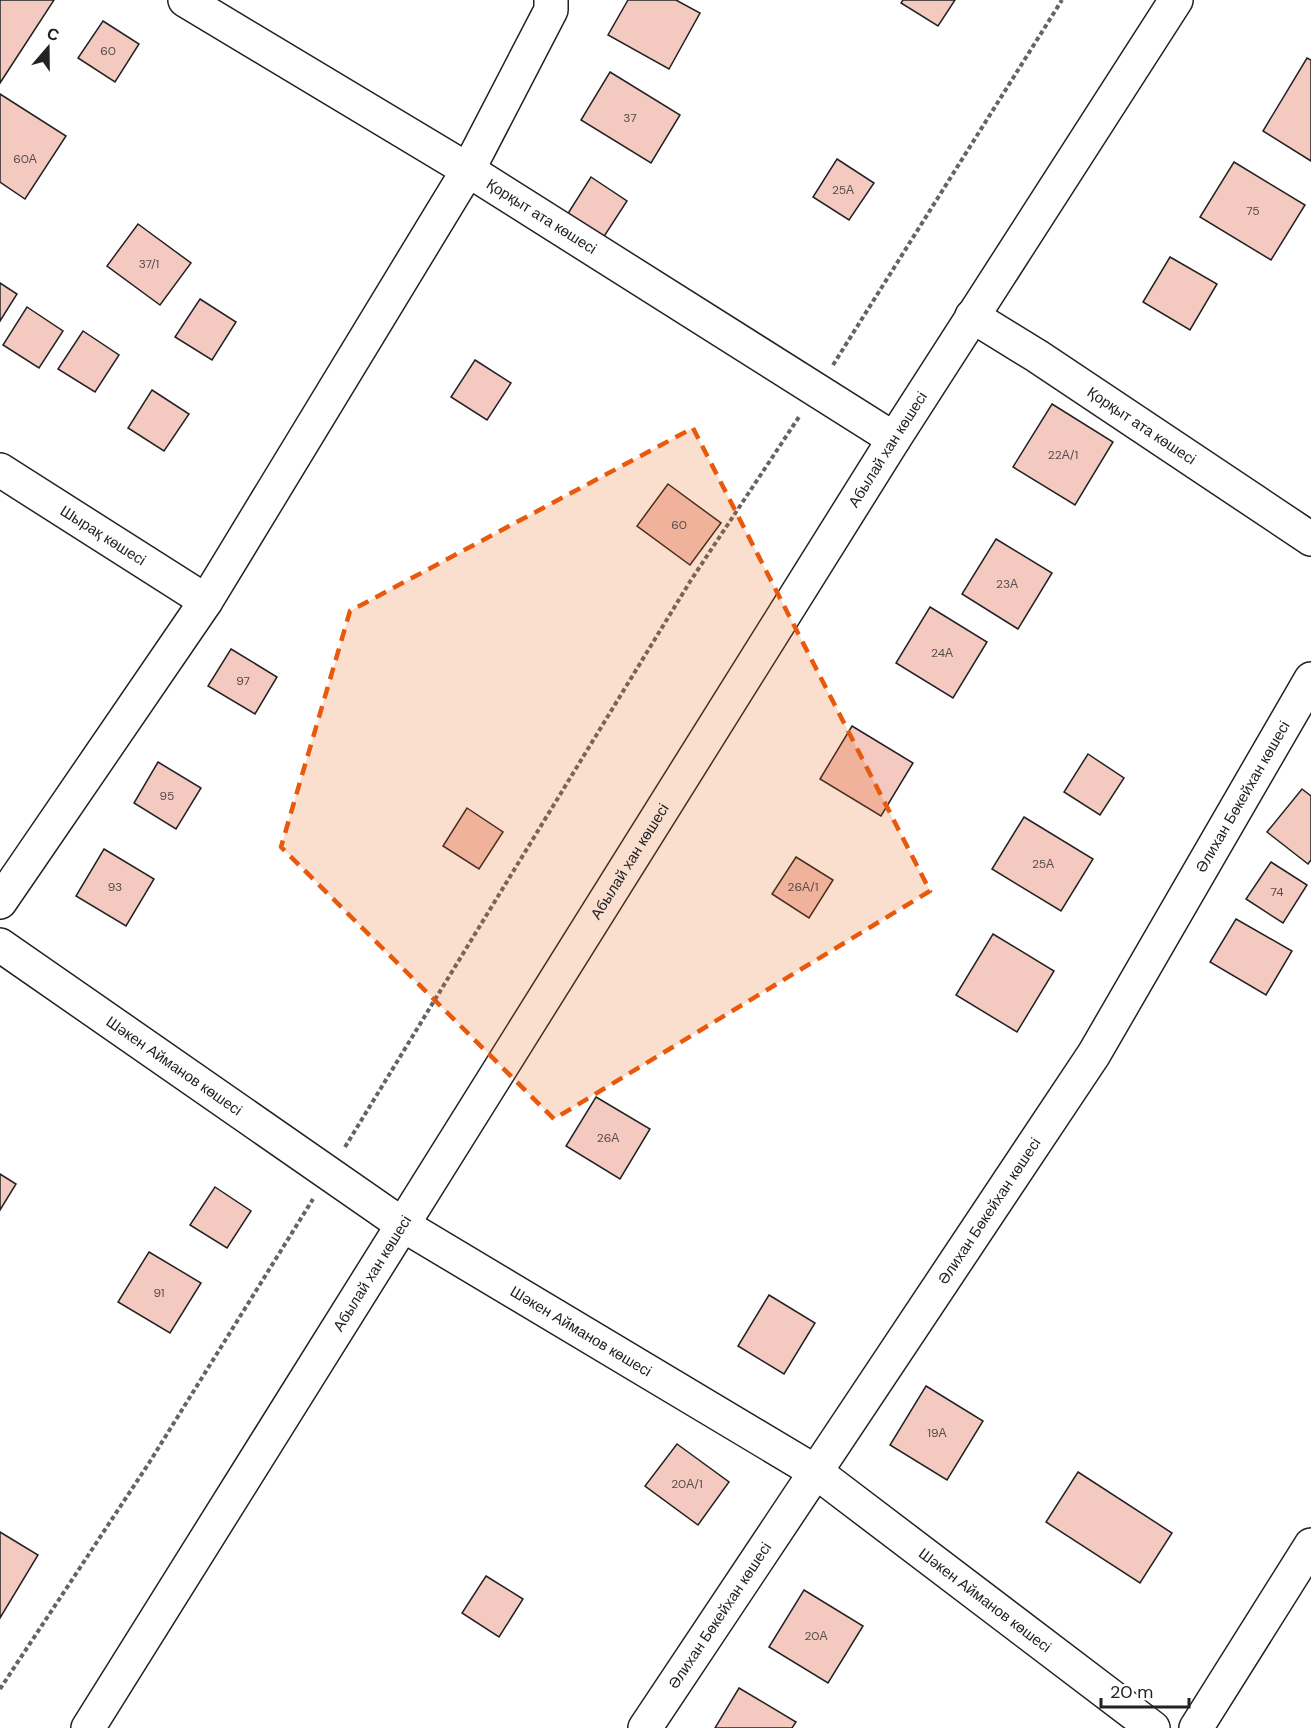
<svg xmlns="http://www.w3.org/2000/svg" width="1311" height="1728" font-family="'DM Sans',sans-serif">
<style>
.building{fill:#f3c9c0;stroke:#222;stroke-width:1.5}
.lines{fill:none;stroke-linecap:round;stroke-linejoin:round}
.minor-casing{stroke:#222;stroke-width:36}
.path{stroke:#646464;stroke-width:4;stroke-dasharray:4.5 3;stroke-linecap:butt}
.minor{stroke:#fff;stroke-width:33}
.marked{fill:#e8590c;fill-opacity:0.2;stroke:#e8590c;stroke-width:4.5;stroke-dasharray:12 8;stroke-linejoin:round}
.labels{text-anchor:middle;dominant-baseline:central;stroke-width:4.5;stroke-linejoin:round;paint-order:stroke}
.number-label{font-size:12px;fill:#564c4a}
.street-label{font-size:15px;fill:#222;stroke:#fff}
</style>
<rect width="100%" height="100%" fill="#fff"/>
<g class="building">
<path d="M0 0H54L0 83Z"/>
<path d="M628 0H676L700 13 669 69 608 35Z"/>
<path d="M903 0H955L938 26 901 3Z"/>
<path d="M103 21 139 44 115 82 78 58Z"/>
<path d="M1307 58 1311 60V161L1263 131Z"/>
<path d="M610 72 680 115 651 163 581 120Z"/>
<path d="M0 94 66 136 25 199 0 182Z"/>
<path d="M837 159 874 183 849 220 813 197Z"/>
<path d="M1234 162 1305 205 1271 260 1200 217Z"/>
<path d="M591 177 627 201 603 238 567 215Z"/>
<path d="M138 224 191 263 160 305 107 266Z"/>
<path d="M1170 257 1217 284 1190 330 1143 302Z"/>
<path d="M0 283 17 294 0 321Z"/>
<path d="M200 299 236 322 212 360 175 337Z"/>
<path d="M27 307 63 331 39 368 3 345Z"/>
<path d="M83 331 119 355 95 392 58 369Z"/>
<path d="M475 360 511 383 487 420 451 397Z"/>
<path d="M152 390 189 414 164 451 128 428Z"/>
<path d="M1052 404 1113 442 1075 505 1013 467Z"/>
<path d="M668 484 721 523 690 565 637 526Z"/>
<path d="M996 539 1052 573 1018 629 962 594Z"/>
<path d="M930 607 987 642 953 698 896 663Z"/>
<path d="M231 649 277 677 255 714 208 686Z"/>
<path d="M852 726 913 763 881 816 820 779Z"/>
<path d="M1088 754 1124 778 1100 815 1064 792Z"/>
<path d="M158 762 201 788 176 829 134 803Z"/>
<path d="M1302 789 1311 796V860L1308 864 1267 832Z"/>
<path d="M467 808 503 832 479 869 443 846Z"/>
<path d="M1024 817 1093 859 1061 911 992 869Z"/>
<path d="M104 849 154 879 126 926 76 896Z"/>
<path d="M796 857 833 880 809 918 772 894Z"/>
<path d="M1271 862 1307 885 1283 923 1246 899Z"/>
<path d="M1236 919 1292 951 1266 995 1210 962Z"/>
<path d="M993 934 1054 971 1017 1032 956 995Z"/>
<path d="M596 1097 650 1129 620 1179 566 1146Z"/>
<path d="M0 1174 16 1184 0 1210Z"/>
<path d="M215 1187 251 1211 227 1248 190 1225Z"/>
<path d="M149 1252 201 1283 170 1333 118 1302Z"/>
<path d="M769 1295 815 1323 784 1374 738 1346Z"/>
<path d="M926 1386 983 1421 947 1480 890 1445Z"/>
<path d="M677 1444 729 1482 698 1525 645 1486Z"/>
<path d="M1078 1472 1172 1533 1140 1583 1046 1522Z"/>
<path d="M0 1532 38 1555 0 1618Z"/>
<path d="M486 1576 523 1599 499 1637 462 1613Z"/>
<path d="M804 1590 863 1626 828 1683 769 1647Z"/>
<path d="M739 1688 796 1722 792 1728H715Z"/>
</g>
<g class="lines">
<g class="minor-casing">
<g id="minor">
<path id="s1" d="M185 0 468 170 894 439"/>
<path id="s2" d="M972 316 1037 356 1311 539"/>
<path id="s3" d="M0 470 206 601"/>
<path d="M0 902 206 601 468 170 551 10V0"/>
<path id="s4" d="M0 945 403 1225 816 1472 1153 1728"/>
<path id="s5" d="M88 1728 894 439 1176 0"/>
<path id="s6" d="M645 1728 1094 1054 1311 679"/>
<path d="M1196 1728 1311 1545"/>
</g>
</g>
<g class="path">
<path d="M833 365 1062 0"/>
<path d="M345 1147 691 580 799 417"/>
<path d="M0 1689 149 1463 313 1199"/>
</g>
<use href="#minor" class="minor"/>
</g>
<path class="marked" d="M693 428 930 891 554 1119 281 847 350 611Z"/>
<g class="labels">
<g class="number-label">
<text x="108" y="51">60</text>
<text x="630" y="118">37</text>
<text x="25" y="159">60А</text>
<text x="843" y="190">25А</text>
<text x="1253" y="211">75</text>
<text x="149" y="264">37/1</text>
<text x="1063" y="455">22А/1</text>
<text x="679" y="525">60</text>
<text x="1007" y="584">23А</text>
<text x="942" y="653">24А</text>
<text x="243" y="681">97</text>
<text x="167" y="796">95</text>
<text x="1043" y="864">25А</text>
<text x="115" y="887">93</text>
<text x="803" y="887">26А/1</text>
<text x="1277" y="892">74</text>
<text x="608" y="1138">26А</text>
<text x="159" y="1293">91</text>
<text x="937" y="1433">19А</text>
<text x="687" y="1484">20А/1</text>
<text x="816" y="1636">20А</text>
</g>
<g class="street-label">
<text stroke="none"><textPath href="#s1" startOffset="417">Қорқыт ата көшесі</textPath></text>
<text stroke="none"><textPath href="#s2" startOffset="202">Қорқыт ата көшесі</textPath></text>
<text stroke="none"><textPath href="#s5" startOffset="1508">Абылай хан көшесі</textPath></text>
<text stroke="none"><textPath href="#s3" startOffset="122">Шырақ көшесі</textPath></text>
<text stroke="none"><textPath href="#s6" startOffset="1107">Әлихан Бөкейхан көшесі</textPath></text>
<text stroke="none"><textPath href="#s5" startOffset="1022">Абылай хан көшесі</textPath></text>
<text stroke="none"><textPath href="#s4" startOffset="212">Шәкен Айманов көшесі</textPath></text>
<text stroke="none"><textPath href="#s6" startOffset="621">Әлихан Бөкейхан көшесі</textPath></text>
<text stroke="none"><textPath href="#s5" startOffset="536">Абылай хан көшесі</textPath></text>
<text stroke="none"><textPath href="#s4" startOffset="698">Шәкен Айманов көшесі</textPath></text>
<text stroke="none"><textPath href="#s4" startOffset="1184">Шәкен Айманов көшесі</textPath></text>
<text stroke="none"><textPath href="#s6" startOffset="135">Әлихан Бөкейхан көшесі</textPath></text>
</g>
</g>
<g transform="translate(48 48) rotate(20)" stroke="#ffffff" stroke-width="4.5" paint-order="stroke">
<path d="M0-4.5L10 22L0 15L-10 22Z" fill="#222222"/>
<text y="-9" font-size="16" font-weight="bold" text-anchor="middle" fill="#222222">С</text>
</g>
<path d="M1101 1698v9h88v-9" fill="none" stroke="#222222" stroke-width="3"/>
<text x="1110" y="1698" font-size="18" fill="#222222" stroke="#ffffff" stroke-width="4.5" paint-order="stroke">20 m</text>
</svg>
